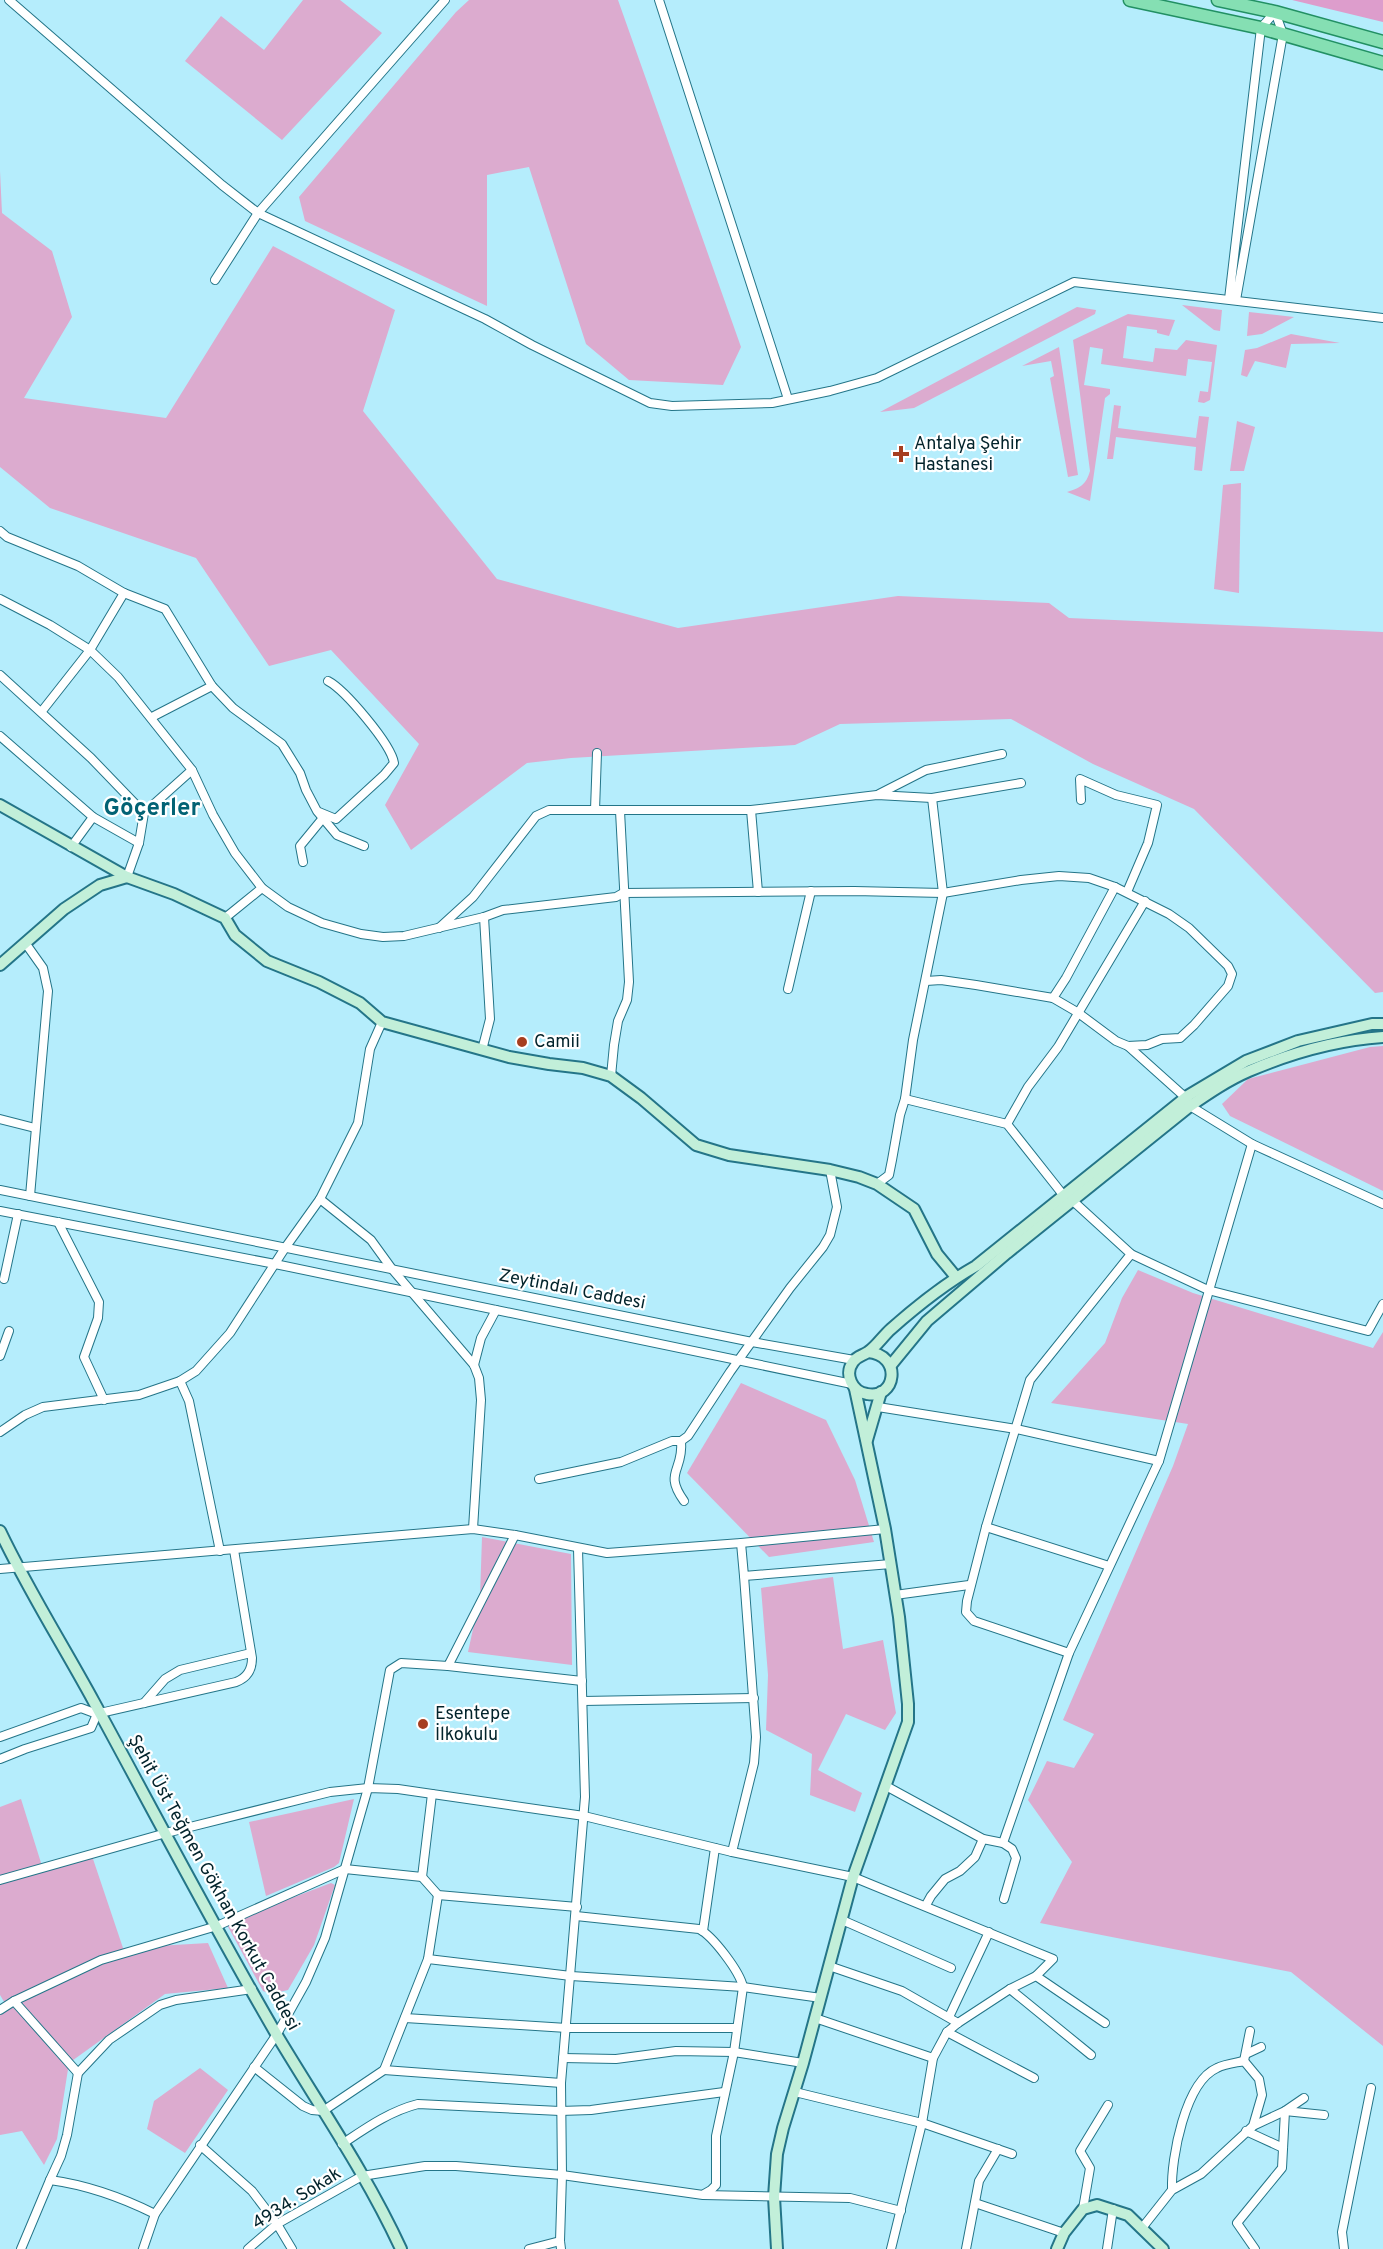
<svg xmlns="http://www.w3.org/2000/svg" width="1383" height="2249" font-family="Overpass,sans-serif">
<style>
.green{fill:#dcabcf}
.forest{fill:#dd9dcc}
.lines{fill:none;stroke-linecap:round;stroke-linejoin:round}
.street-casing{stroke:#247588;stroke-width:10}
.secondary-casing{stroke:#247588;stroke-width:14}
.primary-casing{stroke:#229063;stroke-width:15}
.street{stroke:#fff;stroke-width:8}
.secondary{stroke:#c2efd9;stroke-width:10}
.primary{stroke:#85dfb3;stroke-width:12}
.poi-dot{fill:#a63e1f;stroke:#fff;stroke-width:2}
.labels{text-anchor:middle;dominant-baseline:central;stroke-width:4.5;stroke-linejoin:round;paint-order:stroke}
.poi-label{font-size:18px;fill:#02232b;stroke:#fff;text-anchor:start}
.street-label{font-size:18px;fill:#02232b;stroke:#fff}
.district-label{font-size:24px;font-weight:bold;fill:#026274;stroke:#fff}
</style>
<rect width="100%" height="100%" fill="#b5edfc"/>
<g class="green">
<path d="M303 0H340L382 33 282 140 185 61 221 16 264 50Z"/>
<path d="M469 0H618L741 347 723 385 629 380 586 344 529 167 487 175V306L305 221 299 197 456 12Z"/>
<path d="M0 171 2 213 52 251 72 317 24 398 166 418 273 246 395 310 363 411 497 579 678 628 898 596 1049 603 1069 618 1383 632V992L1375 993 1194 809 1093 764 1011 719 840 724 795 745 571 758 527 763 411 850 385 805 419 744 331 650 269 666 196 558 50 508 0 467Z"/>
<path d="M1182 305 1222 310 1220 331 1214 330Z"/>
<path d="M1077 307 1096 310 1095 314 914 408 880 412Z"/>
<path d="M1249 312 1294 317 1262 334 1247 336Z"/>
<path d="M1128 314 1175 320 1169 336 1157 333V330L1127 326 1123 358 1153 362 1155 348 1177 350 1186 340 1217 345 1210 400 1204 403 1198 402 1200 391 1208 392 1212 362 1188 359 1186 376 1101 364 1103 349 1090 347 1084 385 1110 389V394L1105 398 1090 501 1067 492C1080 488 1086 485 1090 471L1073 340Z"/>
<path d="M1291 334 1340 343 1291 344 1286 368 1255 361 1247 377 1241 375 1245 350 1257 348Z"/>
<path d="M1059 347 1078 475 1068 477 1050 378 1054 376 1051 361 1022 366Z"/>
<path d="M1114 405 1121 406 1118 428 1196 438 1199 416 1209 417 1202 471 1194 470 1196 447 1116 437 1113 459H1107Z"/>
<path d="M1237 421 1255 427 1244 471H1230Z"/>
<path d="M1241 483 1239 593 1214 589 1223 485Z"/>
<path d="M1383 1046V1191L1230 1116 1222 1104 1248 1079 1370 1047Z"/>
<path d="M1138 1270 1193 1293 1373 1348 1383 1332V2046L1291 1972 1040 1923 1072 1862 1028 1800 1047 1761 1074 1768 1094 1734 1063 1720 1173 1466 1188 1424 1051 1403 1105 1343 1122 1298Z"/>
<path d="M741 1383 826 1420 855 1480 874 1542 769 1557 687 1473Z"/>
<path d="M482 1537 571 1554 572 1665 468 1652 480 1597Z"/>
<path d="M833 1577 843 1649 883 1640 896 1713 885 1730 846 1714 818 1770 862 1793 855 1812 810 1795 812 1754 766 1730 768 1675 761 1588Z"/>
<path d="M21 1799 42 1866 91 1853 123 1948 208 1943 228 1988 165 1994 69 2063 57 2139 44 2165 22 2131 0 2135V2009L6 2005 0 1995V1807Z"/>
<path d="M354 1799 339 1863 334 1867 266 1896 249 1822Z"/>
<path d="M331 1883 335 1885 314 1945 288 1990 271 1994 263 1991 226 1923Z"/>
<path d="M200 2068 228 2090 185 2153 147 2129 154 2101Z"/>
</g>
<path class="forest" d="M1292 0H1383V22Z"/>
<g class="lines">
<g class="street-casing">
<g id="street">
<path d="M9 0 222 185 258 213 485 319 532 345 650 403 672 406 772 403 830 391 877 378 1074 282 1383 318"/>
<path d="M659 0 788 399"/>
<path d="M215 280 258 213 445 0"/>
<path d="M1229 299 1261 28 1275 12 1283 34 1236 300"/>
<path d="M0 531 7 537 78 566 124 593 165 609 212 686 233 708 282 744 300 773 306 790 317 811 337 835 364 846"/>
<path d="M0 599 50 625 90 650 118 677 192 770 213 815 235 853 262 888 288 907 322 923 361 934 383 937 404 936 484 917 503 910 616 897 623 893 854 891 943 893 1021 880 1059 876 1089 878 1115 887 1169 914 1189 928 1228 966 1232 974 1228 986 1194 1025 1180 1038 1162 1039 1147 1045 1128 1046 1116 1041 1077 1012 1053 998 976 985 941 980 926 981"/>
<path d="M0 675 91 758 144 813"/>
<path d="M42 711 90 650 124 593"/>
<path d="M152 717 212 686"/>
<path d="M0 736 93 817 139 843"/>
<path d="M879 794 926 770 1002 754"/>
<path d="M1081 800 1080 779 1116 795 1157 805 1148 843 1127 892"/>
<path d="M595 810 597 753"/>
<path d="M751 810 758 892"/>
<path d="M319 812 336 819 384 775 394 763C391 744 345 690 328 681"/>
<path d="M71 847 93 817"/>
<path d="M303 862 300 846 323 818"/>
<path d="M127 877 139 843 144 813 192 770"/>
<path d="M225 918 262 888"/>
<path d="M439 928 473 897 536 816 549 810H751L877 795 932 798 1021 783"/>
<path d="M26 944 43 968 48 991 30 1196"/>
<path d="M788 989 811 891"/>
<path d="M1053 998 1066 978 1115 887"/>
<path d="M1128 1046 1186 1098"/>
<path d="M482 1050 490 1019 484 917"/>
<path d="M611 1076 614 1045 618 1021 627 1000 629 982 620 811"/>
<path d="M905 1099 1007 1124 1064 1196"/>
<path d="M1190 1106 1252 1144 1383 1204"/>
<path d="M0 1119 35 1128"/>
<path d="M1007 1124 1028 1087 1058 1047 1145 901"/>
<path d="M877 1184 889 1175 892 1160 900 1115 905 1099 913 1040 943 893 932 798"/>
<path d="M0 1190 752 1342 854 1360"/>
<path d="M320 1199 371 1240 392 1269 474 1365 479 1378 481 1400 473 1529"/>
<path d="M0 1211 275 1264 852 1384"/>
<path d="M58 1222 99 1302 98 1318 84 1357 104 1400"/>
<path d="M1131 1254 1208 1290 1368 1331 1383 1304"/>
<path d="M4 1279 18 1214"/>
<path d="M0 1356 9 1331"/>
<path d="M474 1365 481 1338 496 1310"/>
<path d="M180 1381 189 1401 220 1551"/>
<path d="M878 1407 1016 1429 1159 1461"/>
<path d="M0 1432 25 1415 43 1407 139 1395 180 1381 196 1371 230 1333 285 1248 320 1199 358 1123 370 1049 382 1022"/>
<path d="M681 1441C684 1471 663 1472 684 1501"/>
<path d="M539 1479 621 1462 672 1441H681L688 1436 730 1372 790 1288 823 1247 830 1235 837 1207 830 1170"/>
<path d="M986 1527 1109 1566"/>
<path d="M741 1543 744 1576 891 1564"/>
<path d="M0 1569 473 1529 515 1535 607 1553 741 1543 885 1529"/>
<path d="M895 1595 969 1585"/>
<path d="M1069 1653 974 1621 966 1612 967 1601 986 1527 1030 1380 1131 1254 1073 1201"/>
<path d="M448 1666 582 1681"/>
<path d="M583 1701 754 1698"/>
<path d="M144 1703 165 1679 180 1670 251 1653"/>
<path d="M0 1737 81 1708 97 1714"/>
<path d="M0 1759 25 1749 91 1728 97 1714 100 1713 236 1682C247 1678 252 1670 252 1658L234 1550"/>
<path d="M886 1786 983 1839 1003 1843 1012 1849 1016 1858 1004 1899"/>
<path d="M1003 1843 1069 1653 1159 1461 1252 1144"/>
<path d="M732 1852 754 1763 756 1737 744 1576"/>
<path d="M422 1877 438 1895 577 1907"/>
<path d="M0 1880 166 1833 330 1792 368 1788 398 1789 584 1816 732 1852 853 1877 1053 1959 1036 1976 1010 1989 958 2023 947 2032 933 2058 922 2123 891 2249"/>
<path d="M926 1905 931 1896 945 1879 960 1871 975 1857 983 1839"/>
<path d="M576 1916 699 1929C713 1936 740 1972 743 1987L734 2052 716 2136V2185L711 2190 704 2194"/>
<path d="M842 1920 951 1968"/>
<path d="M703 1931 715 1848"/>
<path d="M428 1959 438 1895"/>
<path d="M829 1966 902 1991 958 2023"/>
<path d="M1036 1976 1105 2023"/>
<path d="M1010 1989 1091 2055"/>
<path d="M14 2001 101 1960 217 1926 345 1869 422 1877 432 1794"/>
<path d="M0 2010 14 2001 78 2073"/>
<path d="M949 2017 989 1932"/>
<path d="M405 2018 567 2028H737"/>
<path d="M815 2018 933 2058"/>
<path d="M947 2032 1034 2078"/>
<path d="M1246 2054 1261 2047"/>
<path d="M563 2058 616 2059 676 2051 734 2052 803 2063"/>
<path d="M1244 2061 1250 2031"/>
<path d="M254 2067 303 2106 312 2110 323 2111 384 2070 428 1959 571 1976 743 1987 821 1998"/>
<path d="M384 2070 561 2083"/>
<path d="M795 2092 922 2123 1012 2154"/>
<path d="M1253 2126 1285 2111 1324 2115"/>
<path d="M1246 2131 1283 2148"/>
<path d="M342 2144C366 2128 390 2111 418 2104L560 2111 591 2110 724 2092"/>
<path d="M200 2145 252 2191 277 2224 292 2249"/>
<path d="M50 2180 61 2156 67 2135 78 2073 109 2040 160 2005 176 2000 252 1989"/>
<path d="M975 2203 1064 2233"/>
<path d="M1083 2209 1090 2168 1080 2151 1108 2105"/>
<path d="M1142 2228 1172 2190 1201 2174 1253 2126 1262 2095 1259 2079 1244 2061C1235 2063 1225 2064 1217 2068 1185 2082 1171 2158 1172 2190"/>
<path d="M21 2249 50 2180C87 2185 121 2197 155 2214"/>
<path d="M143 2249 155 2214 277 2034 306 1982 325 1938 368 1788 390 1670 401 1663 448 1666 515 1535"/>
<path d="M248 2249 277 2224 362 2176 425 2166H456L562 2175 703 2195 850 2198 901 2211"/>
<path d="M529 2249 560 2241"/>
<path d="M561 2249 560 2241 562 2175 561 2083 585 1797 578 1549"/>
<path d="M966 2249 979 2181 998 2149"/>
<path d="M1107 2249 1113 2209"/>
<path d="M1255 2249 1237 2223 1282 2168 1285 2111 1304 2098"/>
<path d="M1344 2249 1342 2232 1371 2088"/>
</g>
</g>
<g class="secondary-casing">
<g id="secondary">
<path d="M0 805 127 877 174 894 225 918 235 935 267 961 319 982 360 1003 382 1022 509 1057 549 1064 583 1068 611 1076 641 1098 696 1145 729 1155 830 1170 859 1177 877 1184 914 1209 937 1254 956 1277"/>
<path d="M0 965 64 909 100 885 127 877"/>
<path d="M868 1352C903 1355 896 1400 867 1394 852 1392 844 1374 853 1362 857 1356 862 1356 868 1352 876 1347 883 1336 891 1329 917 1306 946 1283 976 1266L1189 1095 1246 1061 1298 1041 1372 1024H1383"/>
<path d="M891 1365 927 1321 1007 1253 1190 1106C1209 1093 1228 1080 1249 1071 1291 1053 1338 1040 1383 1037"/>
<path d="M867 1440 881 1392"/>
<path d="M0 1531C28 1590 63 1645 94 1702 155 1814 214 1927 278 2037 320 2107 367 2175 401 2249"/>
<path d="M777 2249 774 2197 777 2154 783 2128 803 2063 853 1877 908 1722V1704L899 1617 885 1529 855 1389"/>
<path d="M1057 2249 1064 2233 1083 2209 1097 2205 1128 2215 1163 2249"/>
</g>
</g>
<g class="primary-casing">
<g id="primary">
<path d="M1130 0 1261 28 1383 63"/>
<path d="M1218 0 1275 12 1383 42"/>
</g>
</g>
<use href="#street" class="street"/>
<use href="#secondary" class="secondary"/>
<use href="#primary" class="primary"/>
</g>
<g class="poi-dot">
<path d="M898 445h6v6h6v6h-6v6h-6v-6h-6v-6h6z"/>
<circle cx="522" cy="1042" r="6"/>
<circle cx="423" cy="1724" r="6"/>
</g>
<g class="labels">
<g class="poi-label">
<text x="914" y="444">Antalya Şehir<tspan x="914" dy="21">Hastanesi</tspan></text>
<text x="534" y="1042">Camii</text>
<text x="435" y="1714">Esentepe<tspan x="435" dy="21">İlkokulu</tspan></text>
</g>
<g class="street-label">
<text transform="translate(572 1290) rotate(11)">Zeytindalı Caddesi</text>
<text transform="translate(213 1883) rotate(61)">Şehit Üst Teğmen Gökhan Korkut Caddesi</text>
<text transform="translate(297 2199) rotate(-32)">4934. Sokak</text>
</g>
<g class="district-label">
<text x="152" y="809">Göçerler</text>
</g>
</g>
</svg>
